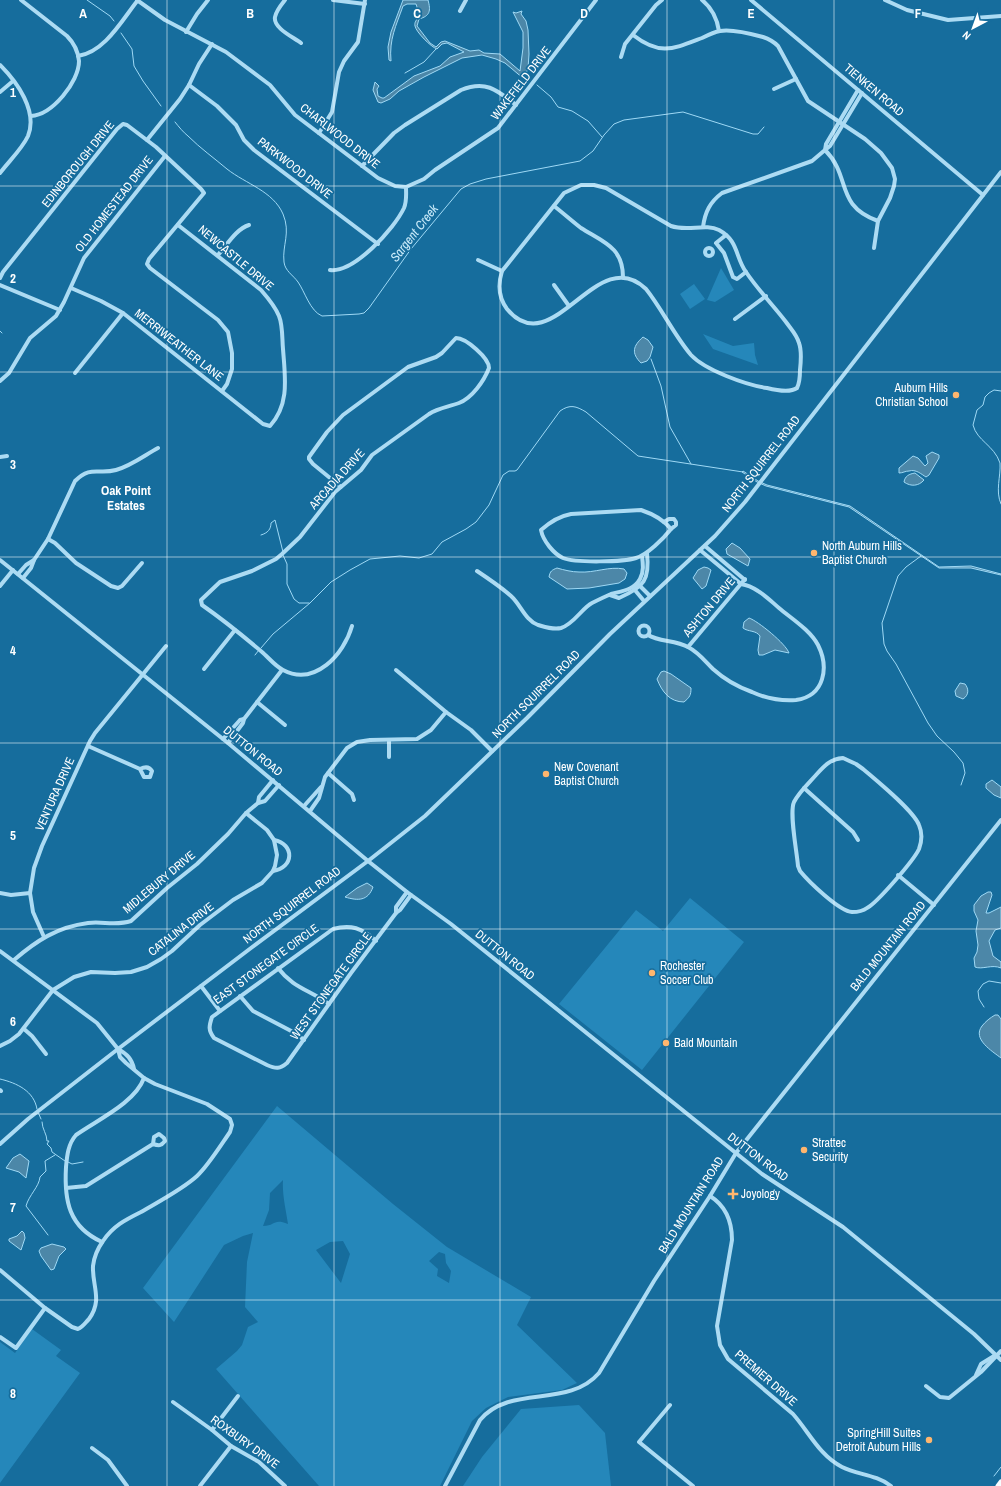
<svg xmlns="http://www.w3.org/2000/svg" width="1001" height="1486" font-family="'Archivo Narrow',sans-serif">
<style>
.green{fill:#2587ba;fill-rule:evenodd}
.water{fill:#4c87a8;stroke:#9fd9f5}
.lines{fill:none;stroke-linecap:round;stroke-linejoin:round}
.stream{stroke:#9fd9f5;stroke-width:1}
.minor{stroke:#acdbf3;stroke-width:4}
.major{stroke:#f8fcff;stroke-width:5}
.grid{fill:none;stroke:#fff;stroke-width:1;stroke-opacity:0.55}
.poi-dot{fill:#ffb66e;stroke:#166d9d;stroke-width:1.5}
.labels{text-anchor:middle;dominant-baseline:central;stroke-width:3.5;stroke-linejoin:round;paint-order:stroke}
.street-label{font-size:12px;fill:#fff;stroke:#166d9d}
.poi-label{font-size:12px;fill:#fff;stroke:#166d9d;text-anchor:start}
.water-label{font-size:13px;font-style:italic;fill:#caebfa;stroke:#166d9d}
.neighbourhood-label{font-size:13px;font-weight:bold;fill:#fff;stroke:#166d9d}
.grid-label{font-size:13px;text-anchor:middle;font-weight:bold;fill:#fff;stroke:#166d9d;stroke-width:3.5;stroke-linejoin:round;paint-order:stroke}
</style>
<rect width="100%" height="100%" fill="#166d9d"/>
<g class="green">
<path d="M721 268 734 290 715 302 707 300Z"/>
<path d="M694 284 705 299 690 309 680 294Z"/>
<path d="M703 334 733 346 754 343 755 355 758 365 713 349Z"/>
<path d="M690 898 744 942 642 1070 559 1004 636 910 663 931Z"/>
<path d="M277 1106 393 1204 447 1247 531 1297 517 1325 577 1383 562 1390 508 1397 486 1408 472 1421 440 1486H319L216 1369 237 1351 242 1345 248 1327 258 1322 245 1307 247 1262 253 1233 243 1236 224 1245 174 1322 143 1288ZM283 1180C282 1195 286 1210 288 1224 273 1218 276 1226 263 1226L269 1210 270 1193ZM343 1241 350 1254 341 1283 316 1250 330 1242ZM439 1252 445 1254 446 1263 451 1271 449 1283 437 1276 438 1269 429 1261Z"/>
<path d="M32 1329 61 1350 56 1356 80 1373 0 1483V1342L15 1353Z"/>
<path d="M579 1405 605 1433 611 1486H463L482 1457 521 1409Z"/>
</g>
<g class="water">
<path d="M403 0H428C431 11 430 16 419 19L417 26 430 43 436 47 441 42 445 41 470 51 479 50 484 53 500 54 520 71 523 48V32L513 12 516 13 522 11 521 14 526 21 528 30 529 54 528 69 526 73 529 78 524 79 505 63 496 59 482 55 462 58 424 77 399 91 390 99 381 103 378 102 373 90 375 82 379 86 377 89 378 96 382 98H384L414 76 440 66 450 57 464 52 447 43 442 44 437 49C431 47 416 32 415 26 414 22 417 20 418 17 419 13 417 7 416 4H407L403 6C396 26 389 39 391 61L389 60 388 47 391 32Z"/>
<path d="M643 337 648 340 653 347 650 357 647 361 641 363C631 353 633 346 643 337Z"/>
<path d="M932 452 939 455V458L929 475 926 477C921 474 916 469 909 471 905 471 903 473 899 473V468L913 456 918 458 925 466 928 463 926 456Z"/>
<path d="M743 471 758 481 767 485 850 506 939 567 971 566 1001 574V575L971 568H939L849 507 766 486 757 482 742 472Z"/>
<path d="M915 473 924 480C919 486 911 487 904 482 905 476 909 474 915 473Z"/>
<path d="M732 543 740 548 750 559 748 566 727 554 726 549Z"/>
<path d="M704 567 708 568 711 570 706 586 702 589 693 578 698 570Z"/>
<path d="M557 568C564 570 572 572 579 572 595 573 609 566 624 569L627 573 625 579 619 583 589 588 567 589 549 577C550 571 552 570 557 568Z"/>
<path d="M749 618C758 621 786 644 789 653L775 650 763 655H759L758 650 760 636C756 630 748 632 743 628L744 622Z"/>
<path d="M664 671 671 674 691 688C691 695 690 697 684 702 670 702 662 692 657 679L661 672Z"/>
<path d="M960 683 965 684C969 689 969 695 963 699L956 696 955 691Z"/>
<path d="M992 780 1001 787V798L994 795 986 788V784Z"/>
<path d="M367 883 373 887C368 901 358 901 345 897L357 888Z"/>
<path d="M988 892H991L992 895 986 913H989L1001 907V928L995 930 989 941 993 956 1001 962V968C992 964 982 970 975 967L974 958 977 952 978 945 976 931 978 920 974 911V905L981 896Z"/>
<path d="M995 1015H998L1001 1019V1058C992 1051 972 1039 982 1026 986 1021 990 1018 995 1015Z"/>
<path d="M20 1154 29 1161 26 1178 19 1172 6 1168 13 1158Z"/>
<path d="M22 1231 24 1233 25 1238 21 1250 9 1241V1239L17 1236Z"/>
<path d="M52 1244 64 1247 66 1249 59 1256 54 1269 51 1270 41 1256 39 1251 41 1248Z"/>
</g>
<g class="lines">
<g class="stream">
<path d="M87 0 110 16 114 21"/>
<path d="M121 33 132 49 134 66 143 81 161 106"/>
<path d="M405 73 424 62 436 49"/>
<path d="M537 85 551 97 558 107 572 111 588 121 602 137"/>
<path d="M175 122C179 127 183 132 188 136 200 148 214 158 227 169 246 184 273 191 283 214 291 233 282 245 284 262 285 271 293 275 298 282 305 292 310 311 322 316L359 314 364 313 369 308 411 249 461 189 470 184 486 179 580 161 593 151 604 135 614 124 624 120 683 112 753 134H758L764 127"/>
<path d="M0 331 2 333"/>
<path d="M651 359 661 386 670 427 691 464"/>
<path d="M1001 391 994 390 989 393 985 397 983 405 977 410 973 425C977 441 994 445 1000 463 1001 476 995 491 1001 504"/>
<path d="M261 535C268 533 271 529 271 523L275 520 283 552"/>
<path d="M283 555 287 564V584L294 599 299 603H309"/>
<path d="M921 556 906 567 898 576 882 623 884 644 887 651 896 664 928 723 937 736 954 752 963 763 965 773 961 785"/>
<path d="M261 648 273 634 310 603 331 582 350 570 370 559 400 556 419 558 432 554 442 542 466 529 476 522 489 505 503 475 509 471H515L517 470 560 411C570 404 576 406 586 412L638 456 743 472"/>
<path d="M255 655 259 650"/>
<path d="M984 1007 979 999 978 991 983 984 989 981 1001 983"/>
<path d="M0 1079C17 1083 34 1091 37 1109"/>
<path d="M38 1112 41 1119"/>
<path d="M42 1122C42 1129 47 1134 47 1141H49L47 1144 51 1148 52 1152 65 1161"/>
<path d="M68 1162 72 1164 83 1162"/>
<path d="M48 1235 26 1206C29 1195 39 1187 40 1177L46 1171 45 1161 55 1155"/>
<path d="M994 1476 1001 1467"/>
</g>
<g class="minor">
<path d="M21 0 67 36C74 43 78 51 79 61 79 82 52 115 31 116"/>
<path d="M137 0 165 20 226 52 270 85 295 115 378 178 395 186 406 187 424 179 435 170 498 128 596 0"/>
<path d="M285 0C281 5 276 11 275 17 273 28 293 37 301 43"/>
<path d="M333 0 365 4"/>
<path d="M702 0C712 8 717 18 719 31"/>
<path d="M751 0 983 195"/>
<path d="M885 0 907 10 948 20 1001 16"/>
<path d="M460 11 466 0"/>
<path d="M186 32 197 14 208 0"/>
<path d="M633 35C660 56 673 49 702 38 708 35 714 32 720 31 730 29 752 34 763 37 769 39 774 42 778 46L808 101 865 139 881 153 892 168 895 179 894 186 890 198 878 221 874 248"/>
<path d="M78 56C105 52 122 20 138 0"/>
<path d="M621 57 625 44 656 5 662 0"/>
<path d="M0 65C17 82 38 111 28 136 22 149 9 161 0 173"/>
<path d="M189 85 217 106 236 125 244 140 254 150 378 244"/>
<path d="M774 89 796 79"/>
<path d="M858 90 826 144 825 150 830 146 862 93"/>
<path d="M0 92 13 81"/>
<path d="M319 133 332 112 339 72 344 61 358 42 365 0"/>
<path d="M147 140 180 99 189 85 199 64 212 44"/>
<path d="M362 166 394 133 405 125 461 90C486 80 497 90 516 105"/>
<path d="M581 185H594L606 188 671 226C688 232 705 223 719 230 739 241 735 257 746 272 758 290 773 305 786 322 791 329 797 335 799 343 802 351 801 361 800 370 800 376 800 382 797 388 790 393 775 390 767 388 746 385 705 370 691 355 674 335 662 309 646 289 597 241 553 364 507 309 498 297 498 284 502 271L564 193Z"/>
<path d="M554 206C563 213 572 221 581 228 603 242 623 247 623 277"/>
<path d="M703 227C705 212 710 202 722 193L812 161 825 150C852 177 834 205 878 221"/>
<path d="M726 235 716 243 724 253 733 277 737 279 746 272"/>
<circle cx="709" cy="252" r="4"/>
<path d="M218 255C227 245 236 229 249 225"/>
<path d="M478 260 502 271"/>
<path d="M330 270C354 273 394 229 404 208 407 201 406 194 406 187"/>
<path d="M0 278 3 272 117 129 123 124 127 125 156 147 201 189 204 193 149 259 147 264 150 268 218 320 228 332 232 353V369L227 384 222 391"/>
<path d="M0 285 60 310"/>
<path d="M554 285 569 306"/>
<path d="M71 288 101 301 123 313 263 424 270 426C290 404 285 377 283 349 282 339 283 326 279 316 275 306 268 298 261 290L178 225"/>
<path d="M735 319 766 296"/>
<path d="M75 373 123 313"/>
<path d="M0 381 9 373 30 338 56 316 64 302 84 258 165 156"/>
<path d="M0 457 7 456"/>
<path d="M341 487 313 464 309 459V457L327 432 343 415 408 367 436 357 442 353 456 338C466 338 489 358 489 368 484 381 472 398 459 403 448 407 438 408 429 414L372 455 361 470 335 492 300 537 282 554 276 559 252 571 220 582 201 600 202 605C222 619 242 635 262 652 268 657 275 666 283 670 315 687 344 654 352 626"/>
<path d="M641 510C653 514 663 519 671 529 664 538 647 555 636 558 624 562 575 563 563 558 554 554 543 541 541 530 550 522 560 516 571 514Z"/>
<path d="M664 522 669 519H674L676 522V525L671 529"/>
<path d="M48 539 55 543 76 563 111 586 118 588 122 586 142 563"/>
<path d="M705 546 745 580"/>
<path d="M0 560 228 743 368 861 407 892 451 924 762 1174 843 1227 974 1334 1001 1360"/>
<path d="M477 571C489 579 501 587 511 596 521 605 525 620 538 625 545 627 553 630 561 628 574 624 582 608 592 603 598 600 604 597 611 594 622 591 634 590 640 579 644 572 643 564 642 556"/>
<path d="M18 574 26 565 34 560"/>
<path d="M23 578 31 568 34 560 48 539 75 481C91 465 98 475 116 470 131 466 145 455 158 448"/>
<path d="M639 585 650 596"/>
<path d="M0 586 13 570"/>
<path d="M634 589 644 601"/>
<path d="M610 595 619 598C644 587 650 580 647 553"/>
<circle cx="644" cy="631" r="5.5"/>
<path d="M648 635C659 642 675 640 688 647 698 652 705 661 713 669 724 679 738 687 752 692 765 698 782 701 796 700 825 696 829 667 818 645 810 630 792 619 779 608 772 602 765 595 758 591 752 587 747 585 741 584L700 550"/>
<path d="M688 647 745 579"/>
<path d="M204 669 235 630"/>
<path d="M396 670 446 712 471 730 492 751"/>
<path d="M257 702 285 725"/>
<path d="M223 739 240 720 244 719"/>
<path d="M228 743 243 723 244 719 282 670"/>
<path d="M88 746 140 769 144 777H150L152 771C149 766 144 767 140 769"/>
<path d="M389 757V740"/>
<path d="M843 758 856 764 863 769C877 781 913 810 919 825 922 832 922 841 919 849 914 860 877 903 867 908 863 911 857 912 852 912 839 911 809 882 800 871L798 866C797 852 789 813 794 802 799 792 808 784 816 775 824 766 830 759 843 758Z"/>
<path d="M328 773 352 794 354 800"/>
<path d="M804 788 853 832 858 840"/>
<path d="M258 803 259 797 273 780"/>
<path d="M304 806 321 787"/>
<path d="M310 811 319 798 325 777 347 748 357 742 370 740 417 739 431 730 446 712"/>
<path d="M273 871C294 868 295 844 274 840"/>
<path d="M898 875 934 905"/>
<path d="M407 892 396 907V913L400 910 411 895"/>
<path d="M0 893 11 895 30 893"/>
<path d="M44 937 33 912 30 893 34 868 42 846 90 741 95 733 166 646"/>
<path d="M376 941C362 928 351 924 333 929L212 1017C209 1026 208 1030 214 1038L267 1065C276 1069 280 1069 287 1063L351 973 396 913"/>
<path d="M0 951 97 1023 118 1049 120 1057 126 1063 144 1078 155 1084 207 1104 230 1119 232 1125 230 1132C221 1145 208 1166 197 1176 183 1189 158 1202 141 1212 125 1220 113 1226 103 1241 98 1248 94 1257 93 1266 92 1286 103 1300 89 1319 85 1323 83 1327 78 1329L72 1327 45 1308 0 1270"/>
<path d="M14 960C36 941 57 927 88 923 102 921 116 926 131 921L167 888 197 864 228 834 246 813 258 803 265 801 279 785"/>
<path d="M278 968C293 988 310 990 329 1004"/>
<path d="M201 986 220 1011"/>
<path d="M240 996 253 1011 295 1033 304 1040"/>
<path d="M24 1029 32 1036 46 1054"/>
<path d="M0 1046 10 1041 19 1034 53 990 74 977 91 972 115 973 131 972 147 967 161 959 172 951 200 925 233 900 262 883 273 871 275 866 277 855 274 840 267 830 246 813"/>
<path d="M118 1049C127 1054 132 1059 134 1069"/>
<path d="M0 1090 1 1091"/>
<path d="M0 1144 28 1119 118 1049 251 948 368 861 425 816 527 718 610 634 715 536 745 502 1001 172"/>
<path d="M66 1188 86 1186 153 1144C159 1146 161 1146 165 1141L164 1138 159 1134 154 1137 153 1144"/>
<path d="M710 1196C726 1206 732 1221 732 1240L717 1326 720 1345 728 1359 793 1414C809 1432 819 1455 842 1467 858 1475 875 1474 891 1486"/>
<path d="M102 1242C69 1227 64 1201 66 1167 67 1156 68 1144 76 1135 97 1120 135 1103 144 1078"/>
<path d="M0 1337 16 1348 45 1308"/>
<path d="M976 1375 981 1364 994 1356"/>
<path d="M926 1386 940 1397 949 1398 981 1372 1001 1351"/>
<path d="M173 1402 212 1430 231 1446 259 1462 285 1486"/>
<path d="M670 1405 639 1442 693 1486"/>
<path d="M212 1430 238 1396"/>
<path d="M92 1448 108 1460 127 1486"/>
<path d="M200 1486 231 1446"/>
<path d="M445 1486 480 1420C510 1384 568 1409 599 1373L654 1281 710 1196 736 1153 1001 820"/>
</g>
<path class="major" d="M998 1486 1001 1482"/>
</g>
<path class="grid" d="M167 0V1486M334 0V1486M500 0V1486M667 0V1486M834 0V1486M0 186H1001M0 372H1001M0 557H1001M0 743H1001M0 929H1001M0 1114H1001M0 1300H1001"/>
<g class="poi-dot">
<circle cx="956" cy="395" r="4"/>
<circle cx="814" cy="553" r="4"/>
<circle cx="546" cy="774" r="4"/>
<circle cx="652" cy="973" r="4"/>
<circle cx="666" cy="1043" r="4"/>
<circle cx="804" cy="1150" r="4"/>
<path d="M731 1188h4v4h4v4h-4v4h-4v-4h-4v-4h4z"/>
<circle cx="929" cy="1440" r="4"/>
</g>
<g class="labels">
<g class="street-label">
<text transform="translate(521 83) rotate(-52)">WAKEFIELD DRIVE</text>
<text transform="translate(874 90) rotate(40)">TIENKEN ROAD</text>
<text transform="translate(340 136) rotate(38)">CHARLWOOD DRIVE</text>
<text transform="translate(78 164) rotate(-51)">EDINBOROUGH DRIVE</text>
<text transform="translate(295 168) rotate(38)">PARKWOOD DRIVE</text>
<text transform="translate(114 204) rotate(-52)">OLD HOMESTEAD DRIVE</text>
<text transform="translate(236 258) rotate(40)">NEWCASTLE DRIVE</text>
<text transform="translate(179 345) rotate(38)">MERRIWEATHER LANE</text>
<text transform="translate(761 464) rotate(-52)">NORTH SQUIRREL ROAD</text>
<text transform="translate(337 479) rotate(-48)">ARCADIA DRIVE</text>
<text transform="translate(709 607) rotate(-50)">ASHTON DRIVE</text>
<text transform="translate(536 694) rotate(-45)">NORTH SQUIRREL ROAD</text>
<text transform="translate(253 751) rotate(39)">DUTTON ROAD</text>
<text transform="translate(55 794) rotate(-66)">VENTURA DRIVE</text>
<text transform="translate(159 882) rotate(-40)">MIDLEBURY DRIVE</text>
<text transform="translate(292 905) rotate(-37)">NORTH SQUIRREL ROAD</text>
<text transform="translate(181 929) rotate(-38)">CATALINA DRIVE</text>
<text transform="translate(888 946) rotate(-51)">BALD MOUNTAIN ROAD</text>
<text transform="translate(505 955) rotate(39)">DUTTON ROAD</text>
<text transform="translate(266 964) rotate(-36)">EAST STONEGATE CIRCLE</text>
<text transform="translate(331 986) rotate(-54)">WEST STONEGATE CIRCLE</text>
<text transform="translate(758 1157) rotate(37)">DUTTON ROAD</text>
<text transform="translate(691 1205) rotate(-58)">BALD MOUNTAIN ROAD</text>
<text transform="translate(766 1378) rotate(41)">PREMIER DRIVE</text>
<text transform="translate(245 1442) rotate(36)">ROXBURY DRIVE</text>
</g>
<g class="poi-label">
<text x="948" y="388" text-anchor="end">Auburn Hills<tspan x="948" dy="14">Christian School</tspan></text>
<text x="822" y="546">North Auburn Hills<tspan x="822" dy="14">Baptist Church</tspan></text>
<text x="554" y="767">New Covenant<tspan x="554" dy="14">Baptist Church</tspan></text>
<text x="660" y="966">Rochester<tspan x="660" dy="14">Soccer Club</tspan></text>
<text x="674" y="1043">Bald Mountain</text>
<text x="812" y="1143">Strattec<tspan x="812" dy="14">Security</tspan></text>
<text x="741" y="1194">Joyology</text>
<text x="921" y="1433" text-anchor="end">SpringHill Suites<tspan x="921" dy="14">Detroit Auburn Hills</tspan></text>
</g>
<g class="water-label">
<text transform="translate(414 233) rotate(-52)">Sargent Creek</text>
</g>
<g class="neighbourhood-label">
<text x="126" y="490">Oak Point<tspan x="126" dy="15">Estates</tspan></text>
</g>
</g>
<g class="grid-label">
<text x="83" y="18">A</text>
<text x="250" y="18">B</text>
<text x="417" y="18">C</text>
<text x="584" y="18">D</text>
<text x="751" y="18">E</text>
<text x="918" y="18">F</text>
<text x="13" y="97">1</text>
<text x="13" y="283">2</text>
<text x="13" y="469">3</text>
<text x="13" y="655">4</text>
<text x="13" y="840">5</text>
<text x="13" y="1026">6</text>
<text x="13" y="1212">7</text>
<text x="13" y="1398">8</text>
</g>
<g transform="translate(973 28) rotate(221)" stroke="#166d9d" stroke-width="3" paint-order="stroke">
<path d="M0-3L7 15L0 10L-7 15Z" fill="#ffffff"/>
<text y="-6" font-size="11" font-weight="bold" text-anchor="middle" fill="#ffffff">N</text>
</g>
</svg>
